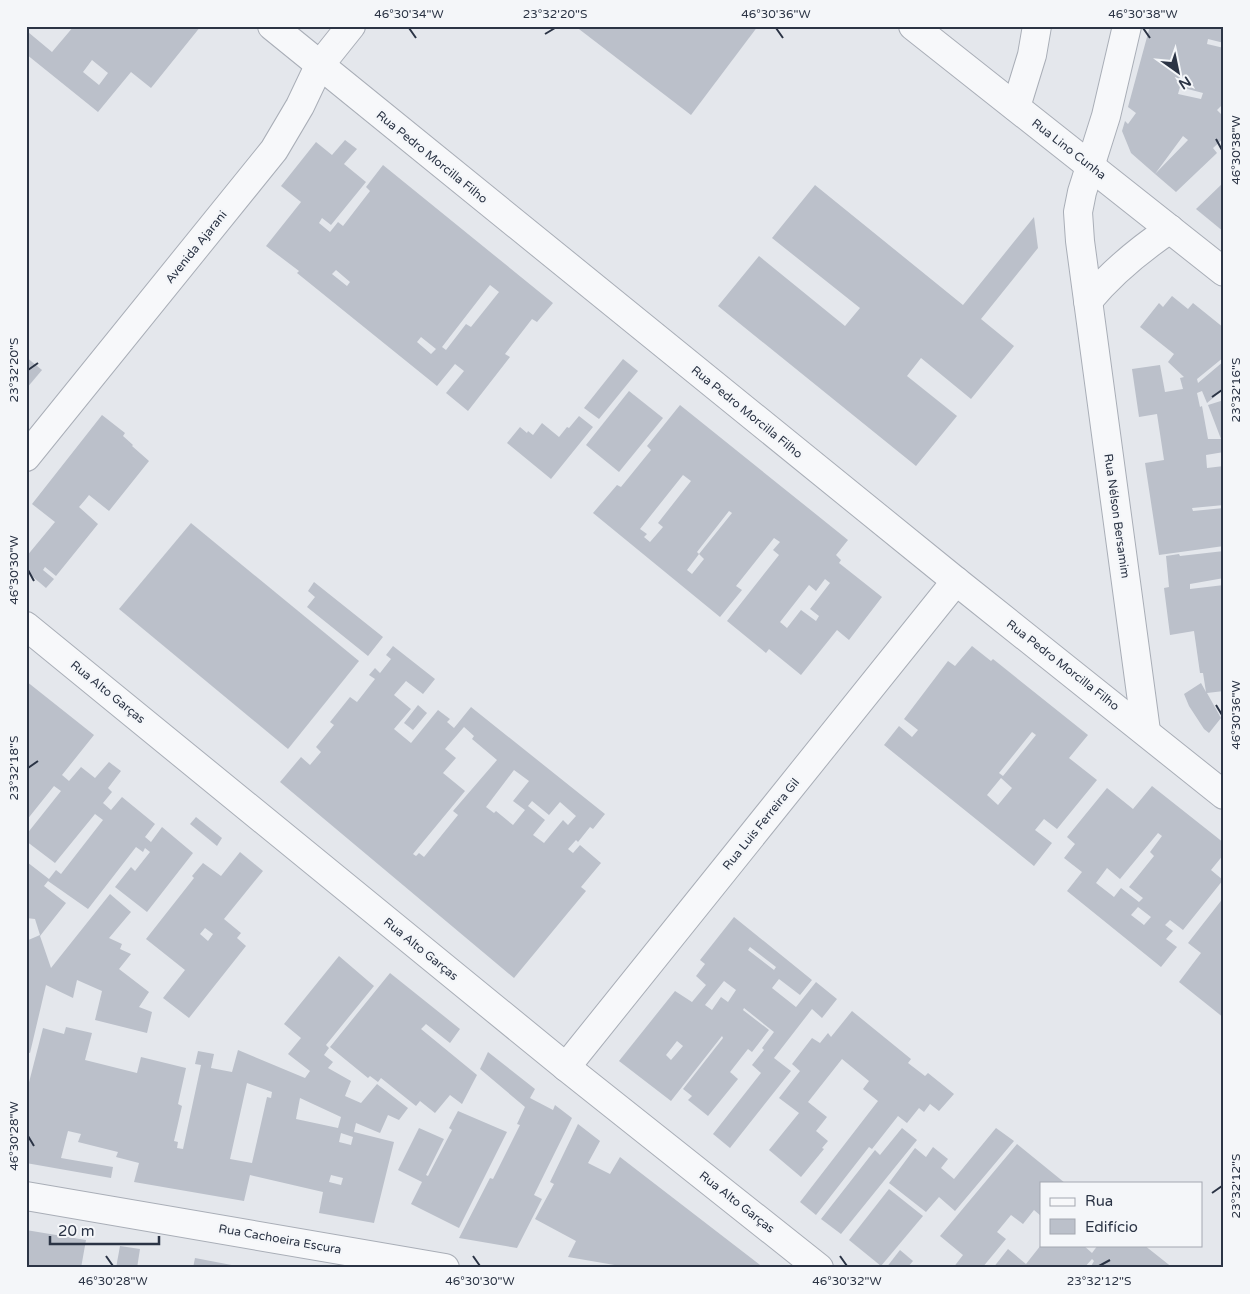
<svg xmlns="http://www.w3.org/2000/svg" width="1250" height="1294" font-family="'Varela Round',sans-serif">
<style>
.building{fill:#bbc0ca;fill-rule:evenodd}
.lines{fill:none;stroke-linecap:round;stroke-linejoin:round}
.minor-casing{stroke:#a9aeb7;stroke-width:30}
.tertiary-casing{stroke:#a9aeb7;stroke-width:30}
.minor{stroke:#f7f8fa;stroke-width:28}
.tertiary{stroke:#f7f8fa;stroke-width:28}
.ticks{fill:none;stroke:#2b3445;stroke-width:2}
.labels{text-anchor:middle;dominant-baseline:central;stroke-width:4.5;stroke-linejoin:round;paint-order:stroke}
.street-label{font-size:12px;fill:#2b3445;stroke:#f4f6f9}
.neatline{fill:none;stroke:#2b3445;stroke-width:2}
.ticks-label{font-size:12px;text-anchor:middle;fill:#2b3445}
</style>
<rect width="100%" height="100%" fill="#e4e7ec"/>
<g class="building">
<path d="M74 26H201L151 88 131 72 98 112 26 54V35L28 32 52 52ZM92 60 108 73 99 85 83 72Z"/>
<path d="M575 26H758L691 115Z"/>
<path d="M1150 26H1224V43L1208 39 1207 44 1224 48V103L1217 110 1224 117V138L1213 148 1217 153 1176 192 1155 174 1188 140 1183 136 1155 174 1131 153 1122 131 1125 121 1128 124 1136 113 1128 107ZM1180 87 1203 93 1201 99 1178 94Z"/>
<path d="M345 140 357 149 344 164 366 182 331 225 322 218 319 223 330 232 338 222 343 226 370 191 366 187 383 165 553 303 537 322 532 319 505 354 510 357 468 411 446 393 464 371 455 364 437 386 297 273 299 271 266 246 301 202 281 186 316 142 332 155ZM336 270 350 282 347 286 332 274ZM490 285 499 292 471 327 466 324 446 350 442 347ZM421 337 436 349 431 354 417 342Z"/>
<path d="M1224 182V232L1196 209Z"/>
<path d="M815 185 963 305 1034 217 1038 248 981 319 1014 346 971 399 921 358 907 376 957 416 916 466 718 306 759 256 845 326 860 308 772 238Z"/>
<path d="M1172 296 1188 309 1193 303 1224 328V357L1197 379 1198 383 1224 361V389L1207 403 1202 391 1197 393 1200 407 1202 406 1208 439H1221L1208 405 1224 400V452L1206 455 1207 468 1224 466V505L1192 508 1193 511 1224 508V522H1221L1224 546 1159 555 1145 463 1164 460 1157 414 1139 417 1132 369 1160 365 1165 392 1183 389 1180 378 1184 377 1168 362 1174 354 1140 327 1159 303 1163 307Z"/>
<path d="M26 357 42 370 26 389Z"/>
<path d="M623 359 638 371 599 419 584 408Z"/>
<path d="M629 391 663 418 619 472 586 445Z"/>
<path d="M680 405 848 540 836 555 841 560 839 563 882 597 849 640 837 630 801 675 769 649 766 653 727 621 779 555 773 550 780 542 774 538 736 586 742 590 720 617 593 513 617 485 621 487 651 450 647 446ZM683 475 691 481 658 523 663 527 650 542 644 537 647 534 640 529ZM729 511 732 513 699 554 704 559 692 574 687 570 699 554 697 552ZM825 579 830 583 810 609 819 616 816 621 801 610 787 628 780 622 809 585 816 591Z"/>
<path d="M102 415 125 433 123 436 133 445 132 446 149 461 109 511 89 495 85 500 79 507 98 524 56 576 45 567 43 570 54 579 46 588 26 571V557L55 522 32 504Z"/>
<path d="M579 416 593 427 551 479 507 443 520 427 527 433 528 431 533 435 542 423 559 437 567 427 569 428Z"/>
<path d="M191 523 359 661 288 749 119 609Z"/>
<path d="M1224 551V578L1190 584V589L1224 585V691L1207 693 1221 718 1209 733 1204 729 1189 706 1184 694 1201 683 1206 692 1203 673H1200L1194 631 1170 635 1164 588 1169 587 1166 556 1179 554 1180 556Z"/>
<path d="M314 582 383 637 368 656 307 607 315 597 308 591Z"/>
<path d="M393 646 435 679 423 694 406 681 394 695 411 709 394 729 411 743 438 710 450 719 447 722 454 728 471 707 605 814 593 829 590 827 578 842 576 840 568 849 573 853 580 845 601 863 581 887 586 891 514 978 280 782 301 757 310 765 321 752 316 747 334 725 330 722 350 697 357 702 375 679 369 675 375 668 380 673 391 659 386 655ZM464 727 474 736 472 739 497 760 453 811 458 815 424 857 419 853 416 856 413 854 465 791 443 773 456 758 445 749ZM514 770 529 781 513 801 525 810 513 825 496 811 494 813 486 807ZM532 801 549 815 560 802 576 816 568 825 563 820 544 843 533 835 545 820 528 806Z"/>
<path d="M972 646 991 661 993 659 1088 735 1069 758 1097 780 1057 829 1044 819 1035 830 1052 843 1034 866 884 745 899 726 912 737 918 730 904 719 948 661 955 666ZM1032 732 1036 735 1003 776 999 773ZM1001 778 1012 788 998 805 987 795Z"/>
<path d="M26 681 94 735 62 775 69 781 81 767 95 778 109 762 121 771 108 788 112 792 103 803 111 810 122 797 155 824 145 837 151 842 162 827 193 853 147 912 115 887 131 867 135 871 150 852 145 848 143 852 136 847 88 909 48 881 44 886 66 903 40 936 51 968 110 894 131 912 109 938 122 944 120 949 131 954 119 969 149 992 139 1007 152 1012 147 1033 95 1020 102 991 77 980 73 998 46 985 30 1053 26 1052V941L40 935 35 919 26 918V864L27 862 49 879 56 870 61 874 103 820 95 814 55 863 26 841V835L61 791 54 786 26 821Z"/>
<path d="M418 705 427 713 413 730 404 723Z"/>
<path d="M1152 786 1224 843V854L1211 870 1223 880 1183 930 1170 920 1165 925 1173 931 1166 939 1177 947 1161 967 1067 891 1082 872 1064 858 1075 844 1067 837 1107 788 1133 809ZM1158 833 1162 836 1150 852 1154 856 1129 887 1143 898 1139 902 1121 888 1114 897 1096 883 1107 868 1120 879ZM1138 907 1151 917 1144 925 1131 915Z"/>
<path d="M196 817 222 838 217 846 190 824Z"/>
<path d="M240 852 263 871 224 919 241 933 237 938 246 946 189 1018 163 998 185 970 146 939 194 878 192 876 203 863 221 876ZM205 928 213 934 208 941 200 934Z"/>
<path d="M1224 897V1018L1179 982 1201 953 1188 943Z"/>
<path d="M734 917 812 980 800 995 779 979 772 988 796 1007 816 982 837 999 822 1018 812 1009 774 1058 791 1071 730 1148 713 1134 761 1073 752 1065 764 1050 762 1048 774 1032 744 1008 743 1010 769 1030 752 1052 748 1049 730 1072 738 1079 708 1116 688 1100 692 1096 683 1089 723 1038 722 1036 671 1101 619 1061 675 991 692 1002 706 985 696 976 705 964 700 960ZM750 947 776 967 774 970 748 950ZM724 981 736 990 728 1002 721 997 712 1010 705 1005ZM677 1041 683 1046 671 1060 666 1055Z"/>
<path d="M339 956 374 986 326 1045 329 1048 324 1055 333 1062 328 1068 351 1081 345 1096 361 1103 377 1084 408 1108 399 1120 388 1115 380 1133 356 1123 354 1132 394 1142 374 1223 319 1213 323 1192 250 1175 244 1201 134 1182 139 1163 116 1157 118 1152 78 1142 81 1134 68 1131 61 1158 113 1167 111 1178 26 1163V1094L43 1028 64 1034 66 1027 92 1033 85 1060 137 1073 141 1057 186 1068 178 1104 182 1106 174 1141 178 1142 177 1148 183 1149 201 1065 195 1064 198 1051 214 1054 211 1068 232 1072 238 1050 305 1078 310 1071 288 1054 301 1038 284 1024ZM247 1083 272 1092 271 1098 267 1097 252 1163 230 1159ZM300 1098 341 1117 338 1128 296 1119ZM341 1133 353 1137 351 1145 339 1142ZM331 1175 343 1178 341 1185 329 1182Z"/>
<path d="M390 973 460 1029 450 1043 426 1024 421 1029 477 1075 462 1104 450 1095 435 1113 420 1101 416 1106 381 1078 378 1082 370 1076 368 1078 330 1047Z"/>
<path d="M852 1011 911 1059 908 1063 925 1076 928 1073 954 1094 939 1111 930 1104 924 1112 919 1108 907 1123 898 1116 872 1149 869 1147 816 1215 800 1202 878 1101 863 1089 869 1081 842 1059 808 1102 827 1117 816 1131 828 1141 822 1148 824 1149 801 1177 769 1150 799 1113 779 1098 800 1071 792 1064 812 1038 820 1043 828 1033 831 1037Z"/>
<path d="M488 1052 535 1089 530 1098 553 1110 555 1105 572 1118 534 1195 542 1199 517 1248 459 1238 490 1178 493 1179 520 1125 517 1124 525 1107 480 1069Z"/>
<path d="M458 1111 507 1132 459 1228 411 1204 422 1182 398 1170 419 1128 444 1139 426 1175 428 1176 452 1130 449 1128Z"/>
<path d="M578 1124 600 1141 588 1163 610 1174 620 1157 764 1268H632L568 1257 576 1241 535 1219 554 1184 550 1182Z"/>
<path d="M902 1128 917 1140 841 1234 821 1219 875 1150 880 1155Z"/>
<path d="M996 1128 1014 1141 955 1211 939 1197 926 1212 889 1183 915 1148 926 1157 933 1147 948 1159 941 1168 954 1179Z"/>
<path d="M1017 1144 1065 1183H1041V1216L1034 1210 1023 1224 1011 1215 997 1232 1006 1239 982 1268H953L963 1255 940 1236Z"/>
<path d="M889 1189 923 1216 881 1266 849 1240Z"/>
<path d="M26 1230 86 1240 81 1268H27L28 1258H26Z"/>
<path d="M1041 1245H1083L1092 1253 1098 1245H1144L1173 1268H1090L1094 1261 1092 1259 1084 1268H993L1008 1249 1026 1264Z"/>
<path d="M120 1246 140 1249 137 1268H116Z"/>
<path d="M900 1250 913 1261 907 1268H886Z"/>
<path d="M195 1258 242 1267V1268H193Z"/>
</g>
<g class="lines">
<g class="minor-casing">
<g id="minor">
<path d="M272 26 956 581 1224 795"/>
<path d="M913 26 1224 272"/>
<path d="M1127 26 1106 116 1082 192 1078 212 1080 241 1146 731"/>
<path d="M1016 107 1032 55 1037 26"/>
<path d="M1088 301C1112 272 1139 250 1170 229"/>
<path d="M26 626 566 1067 819 1268"/>
<path d="M566 1067 956 581"/>
<path d="M26 1196 445 1268"/>
</g>
</g>
<g class="tertiary-casing">
<path id="tertiary" d="M26 457 274 150 300 106 319 66 351 26"/>
</g>
<use href="#minor" class="minor"/>
<use href="#tertiary" class="tertiary"/>
</g>
<path class="ticks" d="M409 28 416 38M776 28 783 38M1143 28 1150 38M545 34 555 28M1216 139 1222 150M28 370 38 363M1212 397 1222 390M28 570 34 581M1216 705 1222 715M28 768 38 761M28 1136 34 1146M1212 1193 1222 1186M106 1256 113 1266M473 1256 480 1266M840 1256 847 1266M1099 1266 1110 1260"/>
<g class="labels">
<g class="street-label">
<text transform="translate(1069 149) rotate(38)">Rua Lino Cunha</text>
<text transform="translate(432 157) rotate(39)">Rua Pedro Morcilla Filho</text>
<text transform="translate(196 247) rotate(-51)">Avenida Ajarani</text>
<text transform="translate(747 412) rotate(39)">Rua Pedro Morcilla Filho</text>
<text transform="translate(1117 516) rotate(82)">Rua Nélson Bersamim</text>
<text transform="translate(1063 665) rotate(38)">Rua Pedro Morcilla Filho</text>
<text transform="translate(108 692) rotate(39)">Rua Alto Garças</text>
<text transform="translate(761 824) rotate(-51)">Rua Luis Ferreira Gil</text>
<text transform="translate(421 949) rotate(39)">Rua Alto Garças</text>
<text transform="translate(737 1202) rotate(38)">Rua Alto Garças</text>
<text transform="translate(280 1239) rotate(10)">Rua Cachoeira Escura</text>
</g>
</g>
<rect width="1250" height="1294" fill="none" stroke="#f4f6f9" stroke-width="55"/>
<rect x="1040" y="1182" width="162" height="65" fill="#f4f6f9" stroke="#a4a8b1"/>
<rect x="1050" y="1198" width="25" height="8" fill="#f7f8fa" stroke="#a4a8b1"/>
<text x="1085" y="1206" font-size="15" fill="#2b3445">Rua</text>
<rect x="1050" y="1219" width="25" height="15" fill="#bbc0ca" stroke="#a4a8b1"/>
<text x="1085" y="1232" font-size="15" fill="#2b3445">Edifício</text>
<g transform="translate(1178 72) rotate(147)" stroke="#f4f6f9" stroke-width="4" paint-order="stroke">
<path d="M0-4L9 19L0 12L-9 19Z" fill="#2b3445"/>
<text y="-8" font-size="14" font-weight="bold" text-anchor="middle" fill="#2b3445">N</text>
</g>
<path d="M50 1236v8h109v-8" fill="none" stroke="#2b3445" stroke-width="2.5"/>
<text x="58" y="1236" font-size="15" fill="#2b3445" stroke="#f4f6f9" stroke-width="4" paint-order="stroke">20 m</text>
<rect x="28" y="28" width="1194" height="1238" class="neatline"/>
<g class="ticks-label">
<text x="409" y="18">46°30'34"W</text>
<text x="555" y="18">23°32'20"S</text>
<text x="776" y="18">46°30'36"W</text>
<text x="1143" y="18">46°30'38"W</text>
<text transform="translate(1236 150) rotate(-90)" y="4">46°30'38"W</text>
<text transform="translate(14 370) rotate(-90)" y="4">23°32'20"S</text>
<text transform="translate(1236 390) rotate(-90)" y="4">23°32'16"S</text>
<text transform="translate(14 570) rotate(-90)" y="4">46°30'30"W</text>
<text transform="translate(1236 715) rotate(-90)" y="4">46°30'36"W</text>
<text transform="translate(14 768) rotate(-90)" y="4">23°32'18"S</text>
<text transform="translate(14 1136) rotate(-90)" y="4">46°30'28"W</text>
<text transform="translate(1236 1186) rotate(-90)" y="4">23°32'12"S</text>
<text x="113" y="1285">46°30'28"W</text>
<text x="480" y="1285">46°30'30"W</text>
<text x="847" y="1285">46°30'32"W</text>
<text x="1099" y="1285">23°32'12"S</text>
</g>
</svg>
